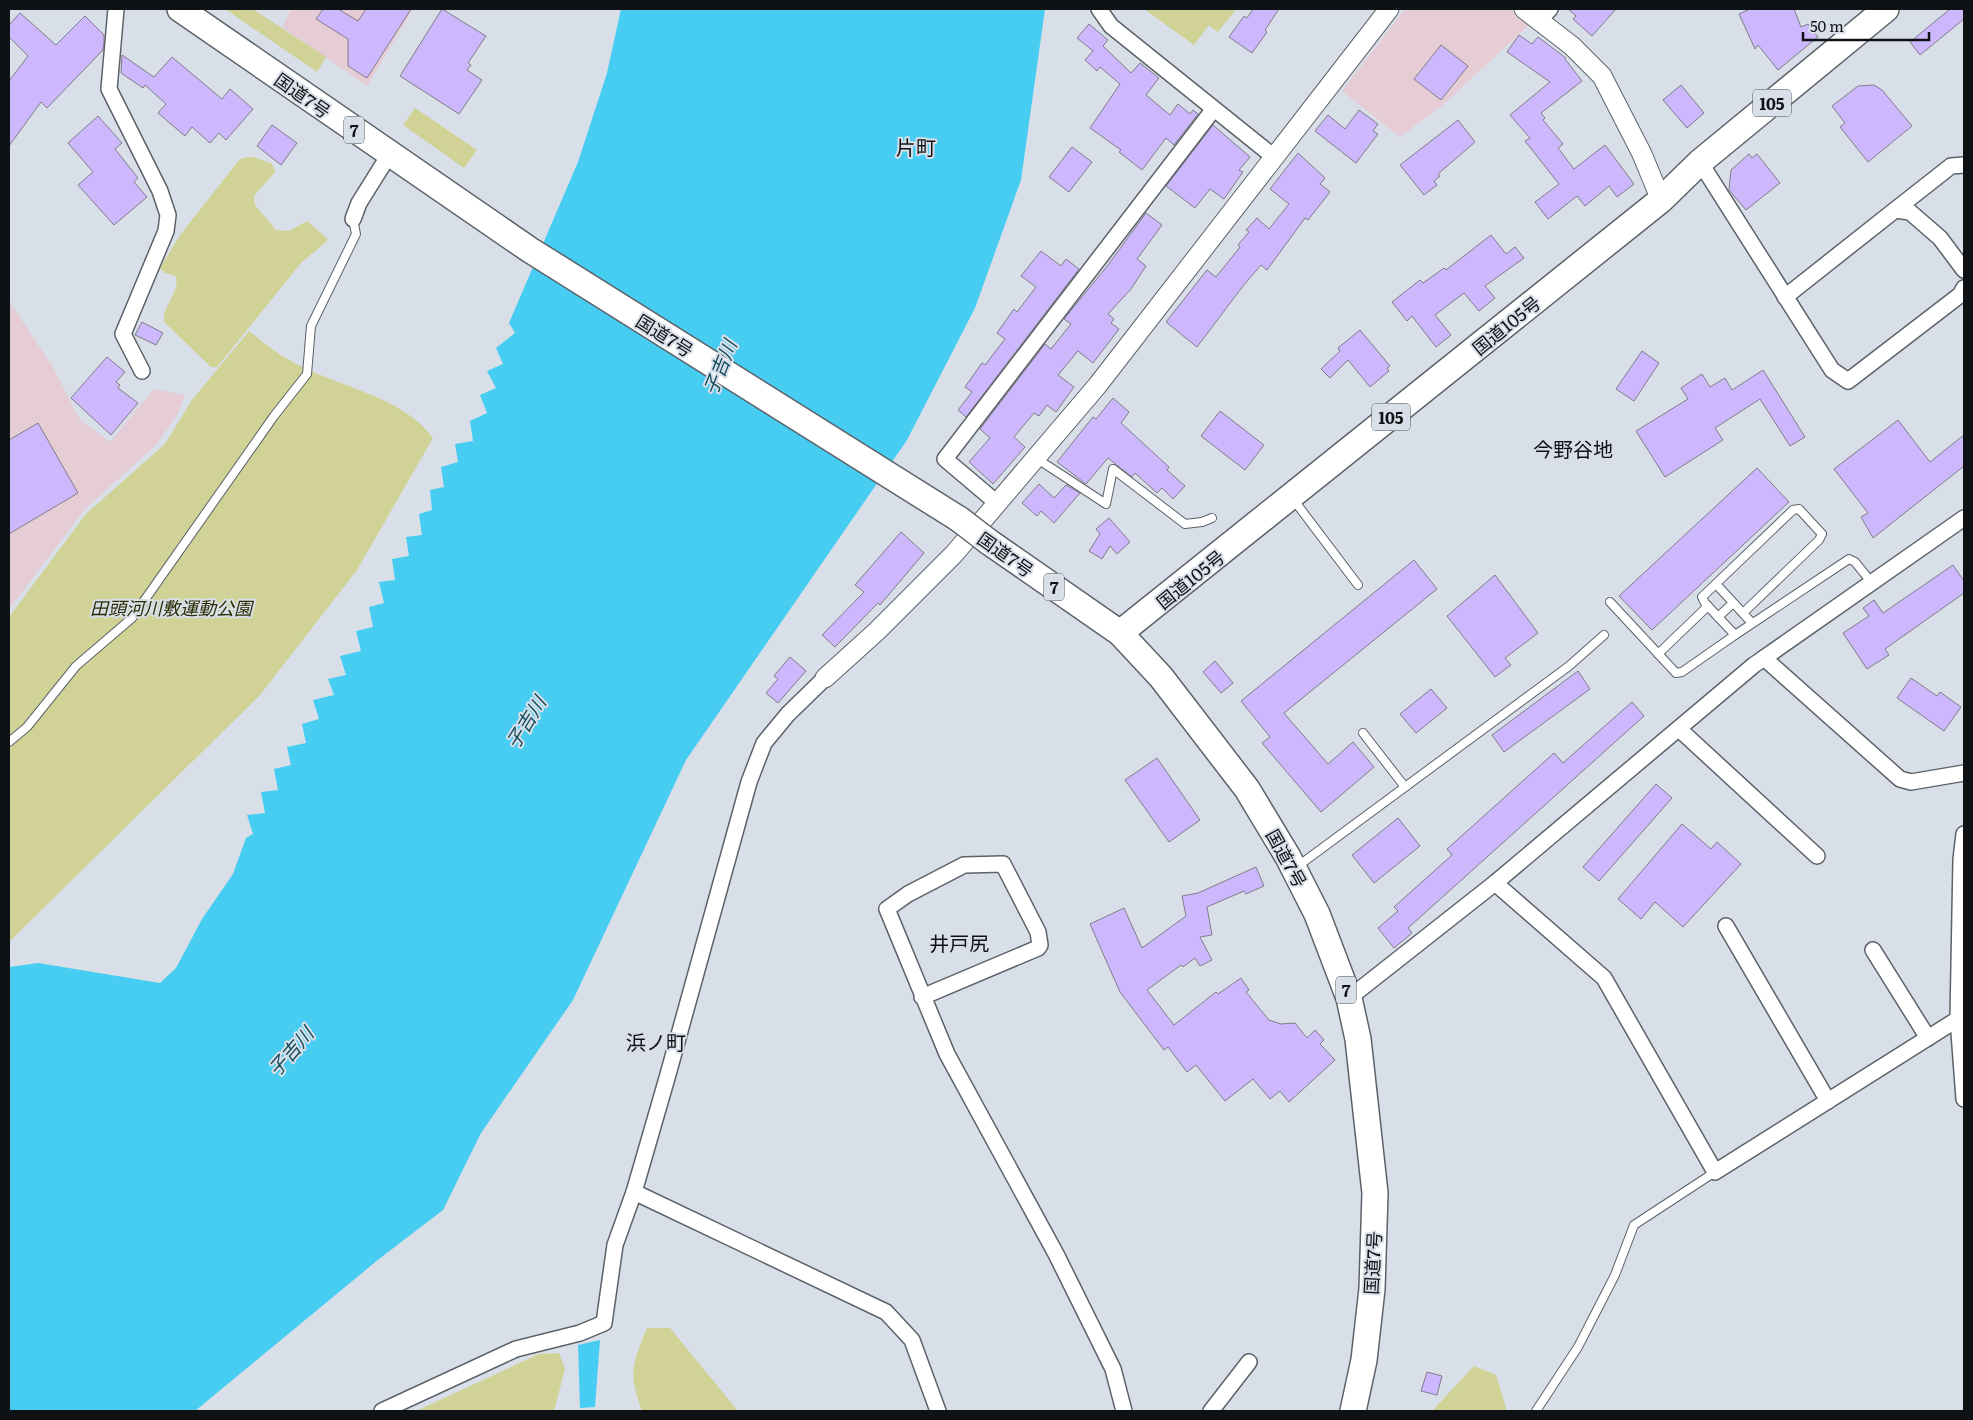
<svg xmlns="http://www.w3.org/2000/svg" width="1973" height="1420" font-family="Literata,'Noto Sans JP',serif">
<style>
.commercial{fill:#e6cdd5}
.green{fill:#d0d395}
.water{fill:#47ccf2}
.building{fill:#cdb8fe;stroke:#807d86}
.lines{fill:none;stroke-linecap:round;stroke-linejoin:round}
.service-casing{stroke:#5c6269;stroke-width:10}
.minor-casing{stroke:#5c6269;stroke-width:18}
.tertiary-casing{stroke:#5c6269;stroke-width:21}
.trunk-casing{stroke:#5c6269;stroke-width:28}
.service{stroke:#fff;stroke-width:8}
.minor{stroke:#fff;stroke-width:15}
.tertiary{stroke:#fff;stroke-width:19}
.trunk{stroke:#fff;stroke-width:25}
.trunk-bridge-casing{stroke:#5c6269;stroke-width:28;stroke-linecap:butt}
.trunk-bridge{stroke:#fff;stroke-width:25}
.labels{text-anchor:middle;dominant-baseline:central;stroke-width:4;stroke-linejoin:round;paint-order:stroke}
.shield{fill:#d8dfe8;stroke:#4b5054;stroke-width:1}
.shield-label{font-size:16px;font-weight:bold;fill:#0f1214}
.street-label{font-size:18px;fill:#0f1214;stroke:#d8dfe8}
.park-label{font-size:18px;font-style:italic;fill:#2b2c00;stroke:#d8dfe8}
.water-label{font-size:19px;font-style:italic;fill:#134b5b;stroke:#d8dfe8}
.quarter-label{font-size:20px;fill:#0f1214;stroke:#d8dfe8}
</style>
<rect width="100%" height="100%" fill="#d8dfe8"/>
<g class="commercial">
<path d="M291 9H413L367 86 282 27Z"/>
<path d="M1405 9H1509L1530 24 1444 104 1400 137 1342 91Z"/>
<path d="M9 301 54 369 80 420 110 442 154 389 185 395 177 415 157 444 85 509 9 609Z"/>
</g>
<g class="green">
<path d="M225 9H253L326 57 317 72Z"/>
<path d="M1144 9H1236L1218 32 1209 25 1194 45Z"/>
<path d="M415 108 477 150 464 168 403 125Z"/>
<path d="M247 157H254L272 164 275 172 254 196 255 205 276 230 289 231 307 221 327 238V241L301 263 217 367H211L164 322C162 305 180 294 176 276L165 273 160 268 180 235 240 159Z"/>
<path d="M249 331C262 341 275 352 289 360 333 386 402 395 433 438L357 570 260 695 9 942V617L86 514 165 444 192 400Z"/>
<path d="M647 1328H670L738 1411H642C628 1372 632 1365 647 1328Z"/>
<path d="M559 1353 565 1369 554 1411H416L539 1354Z"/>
<path d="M1474 1366 1496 1375 1507 1411H1432Z"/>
</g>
<g class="water">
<path d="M621 9H1045L1021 180 975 308 907 440 686 760 573 1000 481 1133 443 1210 379 1259 195 1411H9V967L38 963 160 983 176 968 202 919 233 874 246 838 253 834 247 815 265 813 261 792 278 790 274 769 291 765 287 747 306 743 302 724 319 719 313 700 334 695 328 679 346 675 340 656 361 651 356 631 373 627 369 607 384 603 379 582 395 580 392 559 409 556 406 537 422 535 419 514 432 510 430 490 444 487 441 467 458 462 455 444 473 441 470 421 487 413 480 395 496 388 487 371 503 364 496 348 515 333 509 323 578 162 607 73Z"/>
<path d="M600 1340 595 1407 580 1408 578 1345Z"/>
</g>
<g class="building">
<path d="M323 9H338L358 21 366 9H411L367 78 348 66V39L316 19Z"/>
<path d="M442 9 486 36 468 63 471 65 467 70 482 80 459 114 400 76Z"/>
<path d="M1253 9H1279L1265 30 1267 32 1252 53 1229 37 1244 16 1247 18Z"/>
<path d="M1568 9H1616L1592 36 1573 19 1576 16Z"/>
<path d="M1750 9H1794L1801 27 1808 24 1818 37 1778 70 1758 45 1755 49 1739 14Z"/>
<path d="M1950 9H1964V19L1920 55 1910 42Z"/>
<path d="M20 13 56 45 85 16 104 35V42L103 50 47 108 41 102 9 146V81L28 56 9 37V25Z"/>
<path d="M1089 24 1108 40 1103 46 1131 73 1140 63 1159 78 1146 95 1170 115 1178 104 1190 114 1193 110 1198 114 1174 145 1166 138 1142 170 1119 152 1121 150 1090 128 1120 84 1100 67 1097 71 1085 60 1093 51 1077 38Z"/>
<path d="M1519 35 1532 44 1538 37 1566 58 1565 59 1582 81 1541 113 1545 118 1543 120 1563 144 1558 148 1574 169 1605 145 1634 184 1617 197 1609 186 1585 206 1577 196 1548 219 1535 202 1559 184 1525 141 1530 138 1510 115 1550 82 1507 52Z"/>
<path d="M1441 45 1468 66 1441 100 1414 79Z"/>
<path d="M122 55 154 77 172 57 222 99 230 89 253 109 226 140 219 133 210 143 192 127 185 136 158 113 166 104 145 85 143 88 121 73Z"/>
<path d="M1681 85 1704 113 1687 128 1663 100Z"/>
<path d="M1874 85 1882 90 1912 126 1868 162 1840 127 1845 123 1832 106 1858 86Z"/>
<path d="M1359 110 1378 124 1373 131 1378 134 1356 163 1315 131 1328 115 1345 129Z"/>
<path d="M98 116 122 143 115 149 138 178 134 182 147 197 114 225 78 185 93 172 68 143Z"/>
<path d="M1458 120 1475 142 1438 174 1440 176 1434 181 1437 185 1424 195 1400 165Z"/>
<path d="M272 125 297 143 281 165 257 146Z"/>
<path d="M1213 125 1250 157 1239 170 1243 172 1224 199 1210 189 1195 208 1166 186Z"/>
<path d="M1072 147 1092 162 1069 192 1049 177Z"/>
<path d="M1298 153 1325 178 1320 184 1330 192 1308 220 1305 218 1267 270 1261 265 1243 286 1197 347 1166 322 1207 270 1216 277 1240 247 1238 245 1249 232 1246 230 1257 218 1269 229 1289 204 1270 189Z"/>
<path d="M1749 154 1752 158 1757 154 1780 183 1746 210 1729 190 1731 170Z"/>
<path d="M1146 213 1162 225 1137 259 1146 266 1131 289 1108 314 1114 319 1111 323 1119 329 1093 363 1078 351 1058 375 1074 387 1056 412 1047 405 1039 416 1034 413 1014 437 1025 447 993 484 969 462 990 438 980 429 1045 344 1051 349 1071 324 1064 319 1108 265Z"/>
<path d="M1491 235 1506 254 1515 247 1524 258 1485 286 1495 298 1479 311 1464 293 1435 315 1451 335 1436 347 1412 316 1407 321 1392 302 1420 280 1423 283 1444 268 1446 270Z"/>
<path d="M1041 251 1061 266 1066 259 1079 269 966 417 958 410 972 392 965 387 982 363 985 365 1005 339 997 333 1014 309 1017 312 1036 287 1021 276Z"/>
<path d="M142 322 163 333 156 345 135 335Z"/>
<path d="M1360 330 1390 366 1387 368 1389 371 1370 387 1348 360 1330 378 1321 369 1340 351 1338 348Z"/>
<path d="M1642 351 1659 363 1634 401 1616 389Z"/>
<path d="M107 357 125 372 116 382 120 385 118 388 138 403 111 435 71 398Z"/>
<path d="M1763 370 1805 437 1790 446 1760 399 1715 428 1723 440 1665 477 1636 431 1688 399 1681 388 1702 374 1710 387 1725 378 1732 390Z"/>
<path d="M1113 398 1129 412 1121 423 1169 467 1167 470 1185 486 1173 499 1162 488 1157 493 1135 473 1132 477 1108 458 1086 484 1057 462 1093 417 1096 419Z"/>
<path d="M1220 411 1264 445 1245 470 1201 436Z"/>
<path d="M1898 420 1930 462 1964 435V466L1873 538 1861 517 1868 513 1834 469Z"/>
<path d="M38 423 78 493 9 534V440Z"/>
<path d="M1757 468 1789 502 1652 630 1619 596Z"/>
<path d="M1039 484 1054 498 1066 485 1080 493 1054 523 1041 511 1037 516 1022 503Z"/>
<path d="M1109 518 1130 542 1117 554 1110 546 1102 559 1089 551 1100 534 1096 529Z"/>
<path d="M901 532 924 553 880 605 878 603 835 647 822 635 864 592 855 585Z"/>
<path d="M1414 560 1437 589 1284 713 1328 764 1353 742 1374 767 1321 812 1262 743 1270 737 1241 701Z"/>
<path d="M1953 565 1964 581V593L1885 649 1889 655 1867 669 1843 633 1869 616 1863 608 1874 600 1883 613Z"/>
<path d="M1495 575 1538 633 1505 658 1511 665 1495 677 1447 616Z"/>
<path d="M790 657 806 671 778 703 766 693 778 679 774 676Z"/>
<path d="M1215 661 1233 683 1221 693 1203 672Z"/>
<path d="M1578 671 1590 689 1504 752 1492 735Z"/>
<path d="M1911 678 1937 696 1940 692 1961 707 1944 731 1897 698Z"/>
<path d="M1431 689 1447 708 1416 733 1400 714Z"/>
<path d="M1632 702 1644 716 1408 928 1412 933 1394 948 1378 928 1398 911 1394 907 1452 855 1447 849 1554 753 1563 763Z"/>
<path d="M1157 758 1200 820 1169 842 1125 780Z"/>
<path d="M1656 784 1672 798 1599 881 1583 867Z"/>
<path d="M1398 818 1420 846 1374 883 1352 855Z"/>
<path d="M1682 824 1711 849 1717 842 1741 864 1683 927 1655 902 1641 919 1618 899Z"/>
<path d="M1256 867 1264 886 1246 894 1244 891 1207 907 1212 935 1200 937 1212 960 1200 966 1195 958 1183 967 1181 965 1147 990 1174 1025 1216 992 1218 994 1241 978 1249 990 1246 992 1269 1020 1281 1024 1295 1023 1307 1038 1315 1030 1324 1040 1320 1044 1335 1060 1289 1102 1280 1091 1270 1099 1253 1079 1225 1101 1196 1065 1187 1072 1168 1047 1164 1050 1120 992 1090 924 1124 908 1142 948 1186 916 1182 896 1198 893Z"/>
<path d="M1427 1372 1442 1376 1437 1395 1421 1391Z"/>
</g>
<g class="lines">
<g class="service-casing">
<g id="service">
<path d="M1036 458 1106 504 1113 469 1185 524 1202 522 1212 518"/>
<path d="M1293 499 1358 585"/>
<path d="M1716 584 1752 623"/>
<path d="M1610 602 1676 673 1682 672 1735 635"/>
<path d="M1743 613 1819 540 1822 534 1799 509 1793 510 1702 597 1705 603 1735 635 1849 559 1855 562 1872 583"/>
<path d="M1718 617 1733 603"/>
<path d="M1658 654 1708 606"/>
<path d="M1363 733 1405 787"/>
<path d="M9 742 27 727 76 666 132 618 274 416 307 374 311 326 356 234 353 219"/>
<path d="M1298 866 1569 666 1604 635"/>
<path d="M1536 1411 1578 1347 1615 1275 1634 1225 1715 1172"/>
</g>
</g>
<g class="minor-casing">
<g id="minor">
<path d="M116 9 109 89 160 191 168 215 166 231 123 334 142 371"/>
<path d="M1099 9 1111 26 1274 157"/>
<path d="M1539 21 1550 9"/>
<path d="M1700 162 1832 370 1848 381 1960 295 1964 288"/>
<path d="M1895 210 1951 166 1964 165"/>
<path d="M353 219 359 203 389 155"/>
<path d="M1785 297 1895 210 1910 212 1940 238 1964 270"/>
<path d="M997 503 945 459 1213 110"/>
<path d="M1764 658 1900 779 1911 782 1964 773"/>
<path d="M1679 729 1817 856"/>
<path d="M1964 834 1961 859 1958 1019 1964 1099"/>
<path d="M1495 883 1604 978 1715 1172 1958 1019"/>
<path d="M1726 926 1828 1101"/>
<path d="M1873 950 1928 1038"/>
<path d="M922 997 1038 948 1040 945 1038 932 1003 864 964 865 908 894 887 909 947 1054 1056 1254 1113 1369 1124 1411"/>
<path d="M1349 998 1495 883 1754 665 1964 518"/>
<path d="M634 1192 886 1312 912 1340 938 1411"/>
<path d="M382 1411 516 1349 580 1333 604 1323 615 1245 634 1192 667 1078 749 782 764 743 788 714 825 678"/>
<path d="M1211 1411 1249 1362"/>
</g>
</g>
<g class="tertiary-casing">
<g id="tertiary">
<path d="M1524 9 1572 46 1602 76 1642 154 1661 200"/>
<path d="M825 678 877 631 954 554 1097 386 1389 9"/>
</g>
</g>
<g class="trunk-casing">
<g id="trunk">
<path d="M180 9 530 250 959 519"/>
<path d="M989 542 1120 633 1161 677 1247 789 1288 857 1317 914 1349 998 1358 1039 1375 1193 1372 1289 1364 1360 1353 1411"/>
<path d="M1120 633 1661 200 1700 162 1886 9"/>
</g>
</g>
<use href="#service" class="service"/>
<use href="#minor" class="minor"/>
<use href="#tertiary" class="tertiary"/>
<use href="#trunk" class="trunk"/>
<g class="trunk-bridge-casing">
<path id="trunk-bridge" d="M959 519 989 542"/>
</g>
<use href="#trunk-bridge" class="trunk-bridge"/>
</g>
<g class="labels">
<g class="shield">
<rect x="1753" y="89.5" width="38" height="27" rx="4"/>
<rect x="344" y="116.5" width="20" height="27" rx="4"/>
<rect x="1372" y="403.5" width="38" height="27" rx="4"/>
<rect x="1044" y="573.5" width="20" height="27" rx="4"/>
<rect x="1336" y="976.5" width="20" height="27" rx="4"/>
</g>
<g class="shield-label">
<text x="1772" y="103">105</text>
<text x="354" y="130">7</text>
<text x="1391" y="417">105</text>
<text x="1054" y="587">7</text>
<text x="1346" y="990">7</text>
</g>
<g class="street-label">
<text transform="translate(303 95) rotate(35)">国道7号</text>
<text transform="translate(1506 325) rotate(-39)">国道105号</text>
<text transform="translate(665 335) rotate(32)">国道7号</text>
<text transform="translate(1006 554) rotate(35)">国道7号</text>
<text transform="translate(1190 579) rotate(-39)">国道105号</text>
<text transform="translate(1287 858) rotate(61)">国道7号</text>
<text transform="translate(1372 1263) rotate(-87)">国道7号</text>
</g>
<g class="park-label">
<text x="171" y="607">田頭河川敷運動公園</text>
</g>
<g class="water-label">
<text transform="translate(719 367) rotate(-68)">子吉川</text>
<text transform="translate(525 722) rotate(-58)">子吉川</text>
<text transform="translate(290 1051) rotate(-49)">子吉川</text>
</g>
<g class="quarter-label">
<text x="916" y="146">片町</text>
<text x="1573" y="448">今野谷地</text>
<text x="959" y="942">井戸尻</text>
<text x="656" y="1041">浜ノ町</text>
</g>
</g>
<rect width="1973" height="1420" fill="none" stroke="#0f1214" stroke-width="20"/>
<path d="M1803 32v8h126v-8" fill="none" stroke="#0f1214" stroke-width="2.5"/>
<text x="1810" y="32" font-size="15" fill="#0f1214" stroke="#d8dfe8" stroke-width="4" paint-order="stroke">50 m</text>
</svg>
